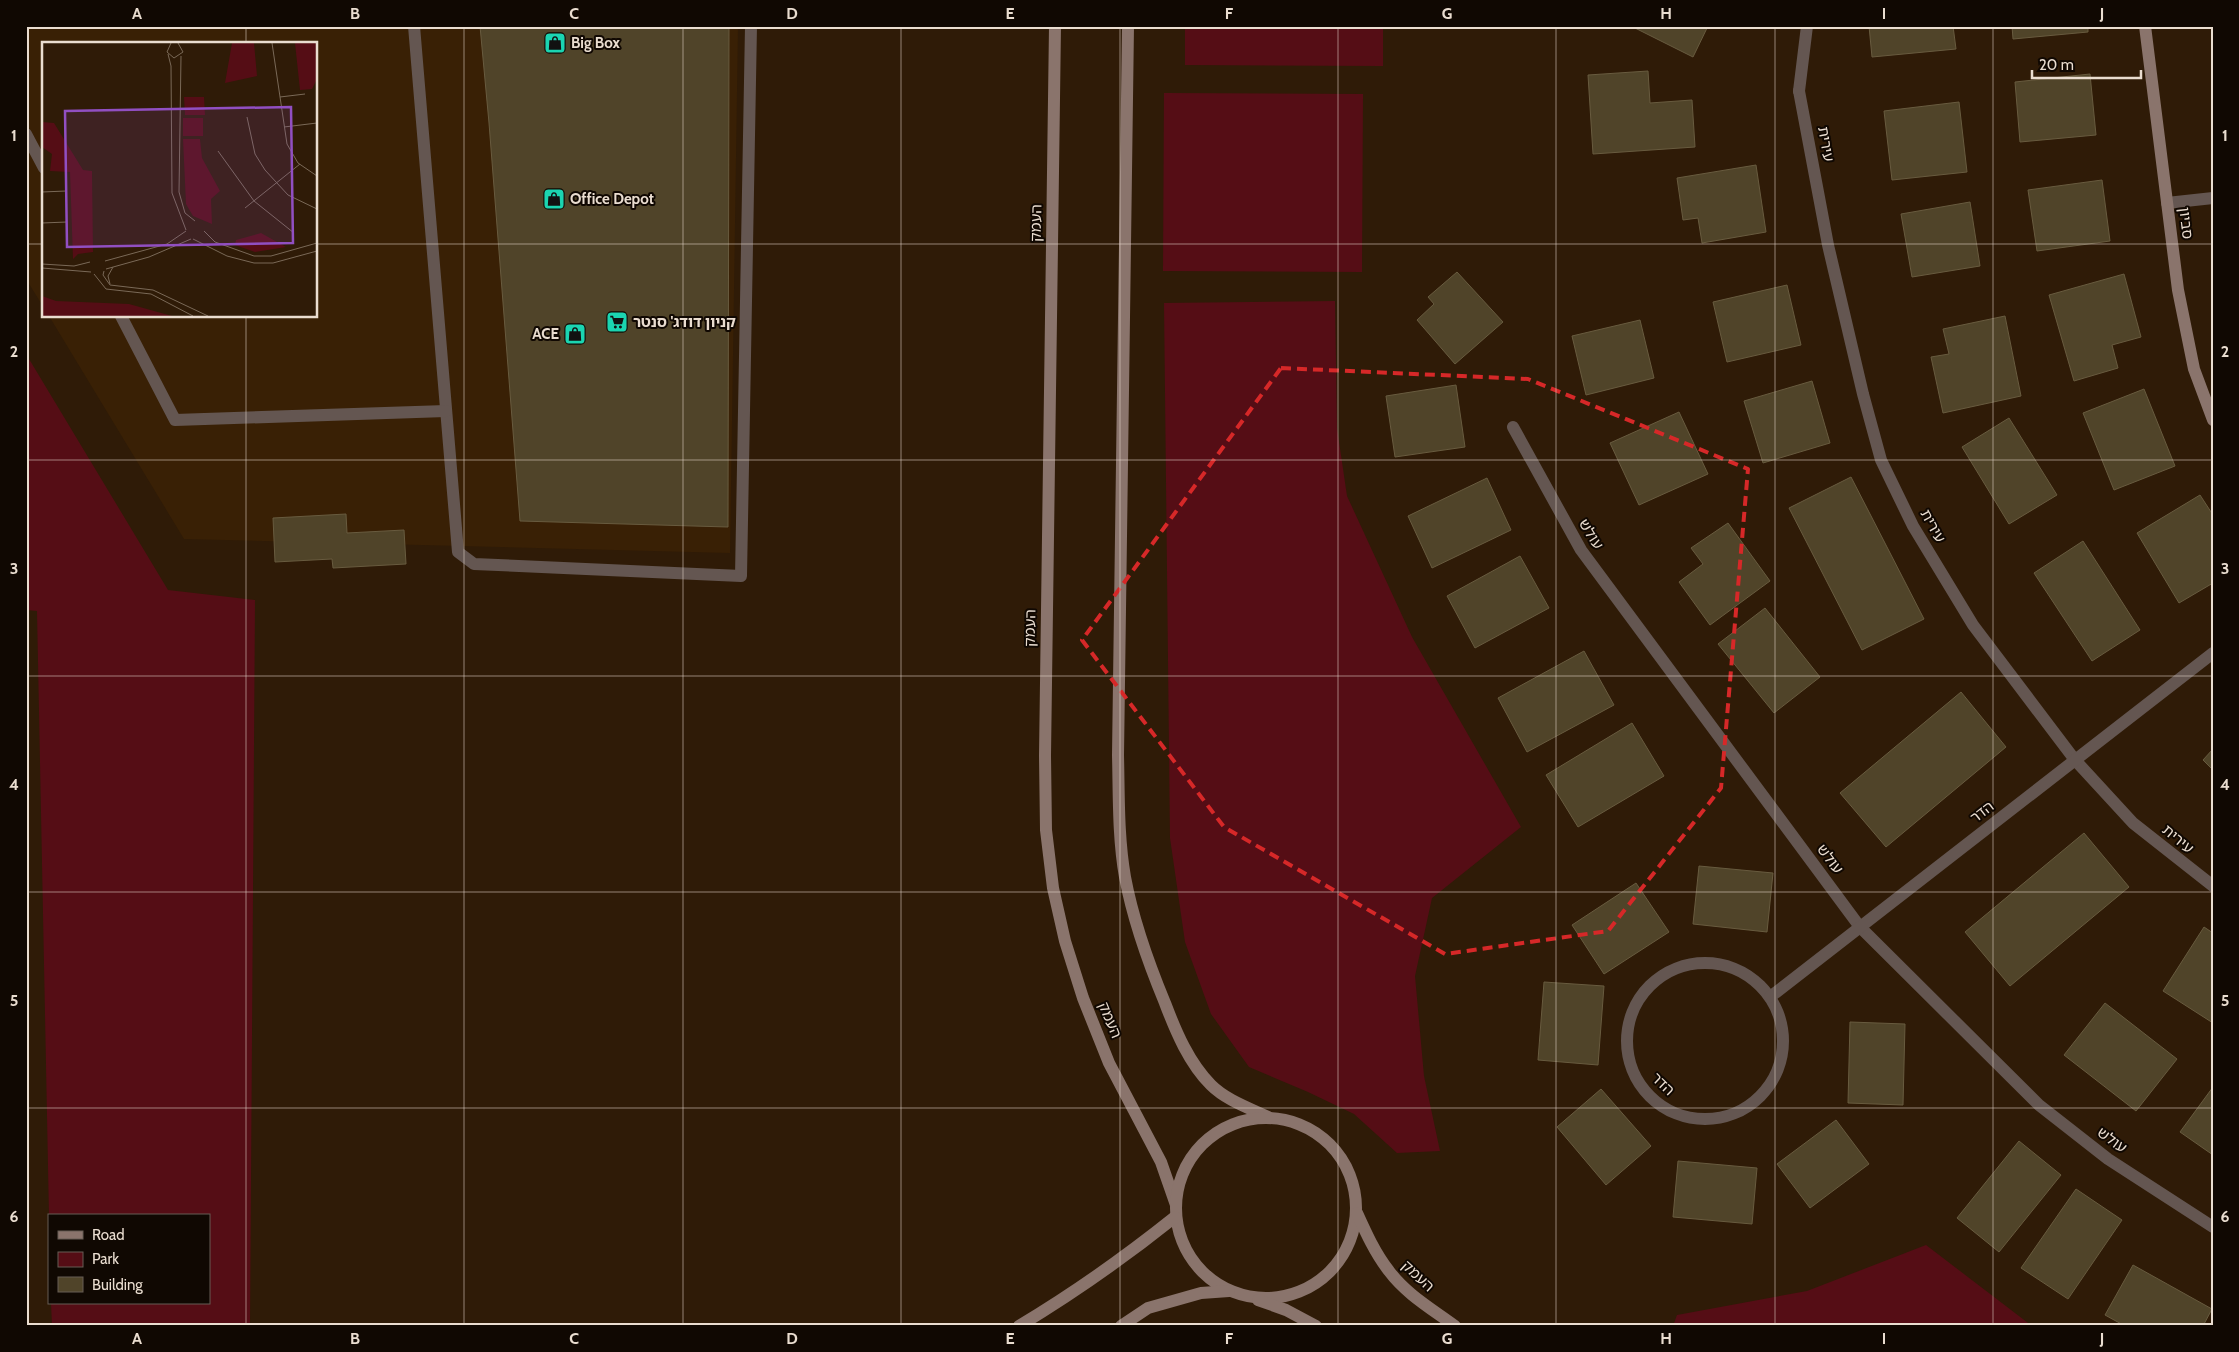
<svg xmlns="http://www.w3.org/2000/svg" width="2239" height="1352" font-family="Cabin,'Noto Sans Hebrew',sans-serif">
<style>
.built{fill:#392005}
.green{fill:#550d15}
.building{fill:#504429;stroke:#685b3f}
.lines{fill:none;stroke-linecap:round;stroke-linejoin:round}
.lane{stroke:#645651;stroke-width:12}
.street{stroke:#645651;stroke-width:12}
.secondary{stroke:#8a746c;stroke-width:12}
.marked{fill:none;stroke:#d62828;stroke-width:4;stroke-dasharray:10 6;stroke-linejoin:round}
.grid{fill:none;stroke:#eaddd0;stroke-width:1;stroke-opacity:0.55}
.labels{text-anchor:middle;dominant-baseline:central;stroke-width:4;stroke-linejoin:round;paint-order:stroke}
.poi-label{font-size:15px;font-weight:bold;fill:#eaddd0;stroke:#100802;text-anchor:start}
.street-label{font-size:15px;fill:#eaddd0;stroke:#100802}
.inset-road{fill:none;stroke:#7a6957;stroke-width:1}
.view{fill:#914fc2;fill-opacity:0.15;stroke:#914fc2;stroke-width:2.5}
.inset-edge{fill:none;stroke:#eaddd0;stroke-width:2.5}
.neatline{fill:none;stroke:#eaddd0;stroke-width:2}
.grid-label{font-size:16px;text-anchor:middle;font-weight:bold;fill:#eaddd0}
</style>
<rect width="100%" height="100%" fill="#2f1b07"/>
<path class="built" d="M26 26H738L730 553 184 539 49 316H316V44H44V308L26 279Z"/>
<g class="green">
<path d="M1185 26H1383V66L1185 65Z"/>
<path d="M1164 93 1363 94 1362 272 1163 271Z"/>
<path d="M1335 301 1337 428 1347 496 1412 637 1521 827 1432 898 1415 976 1424 1076 1440 1151 1397 1153 1354 1114 1308 1092 1249 1067 1211 1014 1185 942 1170 838 1164 303Z"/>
<path d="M26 354 168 590 255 600 250 1326H52L51 1303H209V1216H49L37 611 26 610Z"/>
<path d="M1926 1245 2032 1326H1673L1677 1315 1807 1291Z"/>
</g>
<g class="building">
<path d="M480 26H729L728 527 520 521 489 123Z"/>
<path d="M1631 26H1708L1693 57Z"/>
<path d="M1869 26H1953L1956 49 1872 57Z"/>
<path d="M2012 26H2088V32L2013 39Z"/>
<path d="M1648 71 1650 103 1692 100 1695 147 1593 154 1588 75Z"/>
<path d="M2090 74 2096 135 2020 142 2015 82Z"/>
<path d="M1959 102 1967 172 1892 180 1884 111Z"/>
<path d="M1756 165 1766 232 1702 243 1698 218 1683 220 1677 178Z"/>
<path d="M2102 180 2110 241 2037 251 2028 190Z"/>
<path d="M1970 202 1980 266 1912 277 1901 214Z"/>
<path d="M1457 272 1503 322 1455 364 1417 320 1434 304 1428 297Z"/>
<path d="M2124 274 2141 337 2112 345 2118 368 2074 381 2049 295Z"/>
<path d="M1787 285 1801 345 1727 362 1713 302Z"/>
<path d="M2005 316 2021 396 1943 413 1931 357 1949 354 1943 329Z"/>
<path d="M1640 320 1654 378 1586 395 1572 336Z"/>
<path d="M1812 381 1830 443 1763 463 1744 401Z"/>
<path d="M1456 385 1465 447 1395 457 1386 396Z"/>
<path d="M2144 389 2175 466 2114 490 2083 413Z"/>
<path d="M1679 412 1708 474 1639 505 1610 443Z"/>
<path d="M2009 418 2057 495 2009 524 1962 447Z"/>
<path d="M1851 477 1924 619 1862 650 1789 508Z"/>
<path d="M1487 478 1511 530 1432 568 1408 516Z"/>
<path d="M2200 495 2213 515V583L2179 603 2137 533Z"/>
<path d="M346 514 347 533 404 530 406 564 333 568 332 559 275 562 273 518Z"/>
<path d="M1728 523 1770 581 1710 625 1679 582 1703 564 1691 548Z"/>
<path d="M2083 541 2140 630 2092 661 2034 573Z"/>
<path d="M1520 556 1549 608 1475 648 1447 596Z"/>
<path d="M1765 608 1820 677 1774 713 1718 644Z"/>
<path d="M1584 651 1614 705 1527 752 1498 698Z"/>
<path d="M1961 692 2006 747 1886 847 1840 793Z"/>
<path d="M1632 723 1664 776 1578 827 1546 775Z"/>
<path d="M2213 749V770L2203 760Z"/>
<path d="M2084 833 2129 887 2010 986 1965 932Z"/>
<path d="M1699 866 1773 873 1767 932 1693 924Z"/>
<path d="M1636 883 1669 932 1604 974 1572 925Z"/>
<path d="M2204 927 2213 933V1023L2163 991Z"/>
<path d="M1544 982 1604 986 1598 1065 1538 1060Z"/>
<path d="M2105 1003 2177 1059 2136 1111 2064 1055Z"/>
<path d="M1850 1022 1905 1024 1903 1105 1848 1103Z"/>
<path d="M2213 1087V1155L2180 1132Z"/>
<path d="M1601 1089 1651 1146 1606 1185 1557 1127Z"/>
<path d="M1836 1120 1869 1164 1810 1208 1777 1164Z"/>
<path d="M2019 1141 2061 1175 1999 1252 1957 1218Z"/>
<path d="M1678 1161 1757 1168 1752 1224 1673 1217Z"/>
<path d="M2076 1189 2122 1220 2068 1299 2021 1268Z"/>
<path d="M2133 1265 2212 1309 2203 1326H2125L2105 1315Z"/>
</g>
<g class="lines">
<g class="lane">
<path d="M414 26 458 552 474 564 741 576 751 26"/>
<path d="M1799 91 1807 26"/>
<path d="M26 134 44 168"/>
<path d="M121 316 175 420 446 411"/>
</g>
<g class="street">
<path d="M1799 91 1828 245 1863 394 1881 460 1913 526 1973 625 2075 760 2133 823 2213 886"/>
<path d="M2167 203 2213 198"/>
<path d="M1513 427 1581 550 1860 927 2039 1105 2108 1159 2213 1227"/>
<circle cx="1705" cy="1041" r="78"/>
<path d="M1770 997 2213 653"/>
</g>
<g class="secondary">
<path d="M1055 26 1045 756 1046 830 1053 888 1065 941 1083 998 1109 1063 1161 1162 1176 1205"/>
<path d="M1128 26 1118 755C1119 796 1118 837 1125 877 1133 920 1148 962 1165 1003 1176 1032 1189 1063 1211 1085 1226 1100 1249 1108 1268 1117"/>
<path d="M2145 26 2178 290 2194 369 2213 420"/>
<circle cx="1266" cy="1208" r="90"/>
<path d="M1357 1213C1366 1233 1375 1253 1389 1271 1406 1294 1432 1309 1455 1326"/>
<path d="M1258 1300 1286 1310 1316 1326"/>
<path d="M1019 1326C1074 1293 1125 1257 1175 1217"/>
<path d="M1121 1326 1148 1308 1201 1293 1229 1291"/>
</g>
</g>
<path class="marked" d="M1281 368 1528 379 1748 469 1721 788 1608 931 1445 954 1224 827 1082 640Z"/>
<path class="grid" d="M246 26V44M464 26V1326M683 26V1326M901 26V1326M1120 26V1326M1338 26V1326M1556 26V1326M1775 26V1326M1993 26V1326M26 244H44M316 244H2213M246 316V1326M26 460H2213M26 676H2213M26 892H2213M26 1108H2213"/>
<defs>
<g id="shop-square" transform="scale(1.125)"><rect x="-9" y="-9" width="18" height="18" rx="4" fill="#1bd5b1" stroke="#100802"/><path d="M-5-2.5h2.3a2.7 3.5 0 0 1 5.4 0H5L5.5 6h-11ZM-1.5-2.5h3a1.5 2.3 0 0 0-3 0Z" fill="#111"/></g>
<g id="supermarket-square" transform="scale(1.125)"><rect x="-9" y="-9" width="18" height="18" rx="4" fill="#1bd5b1" stroke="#100802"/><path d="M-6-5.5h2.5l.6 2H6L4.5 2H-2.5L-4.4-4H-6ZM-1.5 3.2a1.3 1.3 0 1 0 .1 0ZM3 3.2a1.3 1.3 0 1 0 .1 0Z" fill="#111"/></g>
</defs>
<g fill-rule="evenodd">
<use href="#shop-square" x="555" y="43"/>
<use href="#shop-square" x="554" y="199"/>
<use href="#supermarket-square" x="617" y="322"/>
<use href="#shop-square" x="575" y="334"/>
</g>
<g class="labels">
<g class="poi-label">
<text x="571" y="43">Big Box</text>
<text x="570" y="199">Office Depot</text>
<text x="633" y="322">קניון דודג' סנטר</text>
<text x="559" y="334" text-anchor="end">ACE</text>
</g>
<g class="street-label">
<text transform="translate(1826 144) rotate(80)">עירית</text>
<text transform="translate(1036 223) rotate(-89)">העמק</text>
<text transform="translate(2186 223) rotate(83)">סביון</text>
<text transform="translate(1933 526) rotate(61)">עירית</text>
<text transform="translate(1591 534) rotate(58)">עולש</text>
<text transform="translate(1030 628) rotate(-89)">העמק</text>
<text transform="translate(1982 812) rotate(-38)">הדר</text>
<text transform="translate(2178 839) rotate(40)">עירית</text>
<text transform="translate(1830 859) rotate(53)">עולש</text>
<text transform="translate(1110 1020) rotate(68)">העמק</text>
<text transform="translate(1663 1084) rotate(44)">הדר</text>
<text transform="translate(2112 1140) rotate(36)">עולש</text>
<text transform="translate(1418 1276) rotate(43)">העמק</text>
</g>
</g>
<g transform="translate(42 42)">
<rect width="275" height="275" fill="#2f1b07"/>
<path d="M190 1H212L215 34 183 41ZM253 1H275V37L270 47 258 48ZM142 55H162L163 73H143ZM141 76H161V94H141ZM0 80 12 81 41 128 50 129 51 210 36 212 31 217 28 130 8 129 10 112 0 105ZM141 97H158L160 116 178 149 169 157 170 182 151 174 144 162ZM219 191 244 205 213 210 193 203 194 198ZM0 254 14 259 87 262 130 274H0Z" fill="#550d15"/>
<path class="inset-road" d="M129 1 125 10 132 16 141 10 136 1M230 1 245 102 256 121 275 134M126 12 129 24 130 151 144 188M139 14 137 150 143 171 153 179M238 55 263 52M205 75 213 112 223 128 246 153 275 167M242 85 275 81M176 109 212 159 252 191M0 150 24 149M203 166 258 122M0 181 25 180M162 189 173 200 212 214H229L275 201M151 197 185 214 212 221H231L275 209M63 219 125 202 144 189M0 222 32 224 48 220M0 226 49 230M64 227 107 215 149 197M62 229 61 233 68 243 111 248 166 274M52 232 64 247 109 252 151 274M68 242 66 234 71 225"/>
<path class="view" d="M249 65 251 201 25 205 23 69Z"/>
<rect width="275" height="275" class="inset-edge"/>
</g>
<rect width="2239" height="1352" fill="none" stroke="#100802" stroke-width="55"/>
<rect x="48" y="1214" width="162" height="90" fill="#100802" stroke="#675d54"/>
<rect x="58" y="1231" width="25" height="8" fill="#8a746c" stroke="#675d54"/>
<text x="92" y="1240" font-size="15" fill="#eaddd0">Road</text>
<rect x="58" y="1252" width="25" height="15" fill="#550d15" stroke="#675d54"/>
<text x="92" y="1264" font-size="15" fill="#eaddd0">Park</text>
<rect x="58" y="1277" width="25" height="15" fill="#504429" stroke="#675d54"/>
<text x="92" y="1290" font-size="15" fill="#eaddd0">Building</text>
<path d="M2032 70v8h109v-8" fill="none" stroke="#eaddd0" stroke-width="2.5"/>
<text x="2039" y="70" font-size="15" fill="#eaddd0" stroke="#100802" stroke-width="4" paint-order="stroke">20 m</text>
<rect x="28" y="28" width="2184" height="1296" class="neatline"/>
<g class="grid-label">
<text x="137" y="19">A</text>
<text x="355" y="19">B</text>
<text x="574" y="19">C</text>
<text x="792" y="19">D</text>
<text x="1010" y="19">E</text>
<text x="1229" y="19">F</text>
<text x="1447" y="19">G</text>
<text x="1666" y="19">H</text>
<text x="1884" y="19">I</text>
<text x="2102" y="19">J</text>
<text x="14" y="141">1</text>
<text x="2225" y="141">1</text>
<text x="14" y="357">2</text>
<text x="2225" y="357">2</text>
<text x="14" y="574">3</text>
<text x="2225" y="574">3</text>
<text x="14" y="790">4</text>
<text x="2225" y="790">4</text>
<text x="14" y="1006">5</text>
<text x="2225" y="1006">5</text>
<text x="14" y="1222">6</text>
<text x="2225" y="1222">6</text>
<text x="137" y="1344">A</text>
<text x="355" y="1344">B</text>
<text x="574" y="1344">C</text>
<text x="792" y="1344">D</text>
<text x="1010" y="1344">E</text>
<text x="1229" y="1344">F</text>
<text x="1447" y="1344">G</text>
<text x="1666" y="1344">H</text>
<text x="1884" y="1344">I</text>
<text x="2102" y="1344">J</text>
</g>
</svg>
